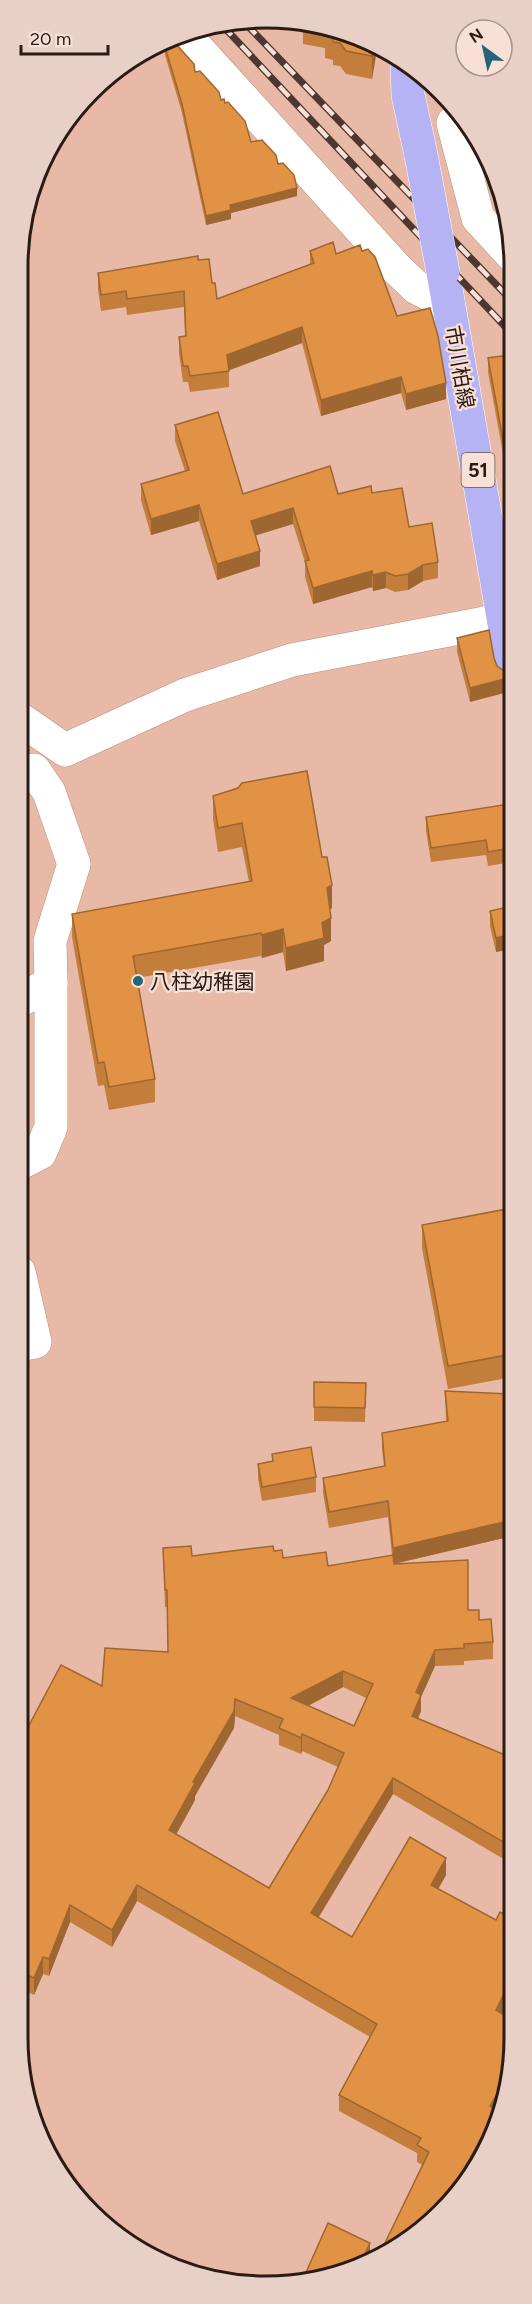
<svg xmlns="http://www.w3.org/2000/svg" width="532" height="2304" font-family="Figtree,'Noto Sans JP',sans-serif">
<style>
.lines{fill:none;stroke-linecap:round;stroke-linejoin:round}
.minor-casing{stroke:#b98c7b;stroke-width:34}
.primary-casing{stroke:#fff;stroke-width:34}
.minor{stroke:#fff;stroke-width:33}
.primary{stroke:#b5b3f3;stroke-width:33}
.rail-casing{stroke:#4d372e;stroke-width:7}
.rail{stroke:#f9e0d6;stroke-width:4.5;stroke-dasharray:14;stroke-linecap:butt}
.primary-bridge-casing{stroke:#fff;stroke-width:34;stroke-linecap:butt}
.primary-bridge{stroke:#b5b3f3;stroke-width:33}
.wall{fill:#c27e3a;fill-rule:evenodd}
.shaded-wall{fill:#9e6630}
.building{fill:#e29244;stroke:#9e6630;stroke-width:1.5;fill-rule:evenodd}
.poi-dot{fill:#236479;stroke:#f9e0d6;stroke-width:2}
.labels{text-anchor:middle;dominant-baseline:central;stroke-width:4.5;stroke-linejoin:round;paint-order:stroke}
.shield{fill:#f9e0d6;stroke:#6a564e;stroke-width:1.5}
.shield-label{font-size:20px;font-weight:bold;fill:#2c1b14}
.street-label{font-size:21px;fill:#2c1b14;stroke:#f9e0d6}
.poi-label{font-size:21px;fill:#2c1b14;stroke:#f9e0d6;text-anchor:start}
.rim{fill:none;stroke:#2c1b14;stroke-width:3}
</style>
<rect width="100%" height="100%" fill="#e9b9a7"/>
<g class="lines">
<g class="minor-casing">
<g id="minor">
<path d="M185 35 396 268 417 288 449 305"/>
<path d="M453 123 478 218 512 255"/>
<path d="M20 719 65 750 185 695 292 660 480 624 512 616"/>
<path d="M34 770 49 792 74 864 50 941 51 983"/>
<path d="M19 1164 40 1153 51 1127V983L19 1001"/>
<path d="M19 1345 35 1342 19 1272"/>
</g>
</g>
<g class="primary-casing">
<g id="primary">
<path d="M407 66 408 95 421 155"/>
<path d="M443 272 512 669"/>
</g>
</g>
<use href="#minor" class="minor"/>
<use href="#primary" class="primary"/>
<g class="rail-casing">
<g id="rail">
<path d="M246 24 512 301"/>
<path d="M222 25 512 334"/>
</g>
</g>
<use href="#rail" class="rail"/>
<g class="primary-bridge-casing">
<path id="primary-bridge" d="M421 155 443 272"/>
</g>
<use href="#primary-bridge" class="primary-bridge"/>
</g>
<g class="wall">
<path d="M303 21 376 44 372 79 346 74 340 66 333 65V60L325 58V48L303 44Z"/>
<path d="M165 47 195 72 221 100 225 103 251 142 278 164 297 196 231 213V219L206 225 182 113 165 55Z"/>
<path d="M310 251 336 254 362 251 397 316 446 399 406 410 401 393 321 416 302 343 229 370V387L190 392 188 382H183L179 353V337L185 336 184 307 127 315 126 307 101 311 98 289V273L198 260 212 283 217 299 310 264Z"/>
<path d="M488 358 512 359 508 481 488 372Z"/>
<path d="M175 425 243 494 372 493 409 527 438 562V578L423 581 408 590 395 592 386 588 373 591 372 587 313 604 305 577V562L293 524 256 535 260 566 217 580 199 521 151 535 141 500V484L185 471 175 441Z"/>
<path d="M489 630 470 702 457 652V638Z"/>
<path d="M213 796 322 857 332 908 330 910 331 941 324 945V961L286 971 283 952 262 958 261 956 137 978 155 1079V1102L109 1110 104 1085 98 1086 72 937V914L249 882 242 847 218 852 213 819Z"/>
<path d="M512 807V862L488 866 486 855 431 862 426 831V817Z"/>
<path d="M512 906 496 952 490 926V911Z"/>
<path d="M512 1007V1044L507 1022V1008Z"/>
<path d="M512 1208V1377L448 1389 422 1248V1225Z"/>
<path d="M314 1382 366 1383 365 1422 314 1421Z"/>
<path d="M445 1391 512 1394V1536L394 1564 468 1610 479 1620 493 1642V1659L464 1661V1665L435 1666 421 1697V1711L418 1719 505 1755 512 1734V1864L393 1794 318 1917 352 1937 446 1875 438 1889 496 1920 512 1918V1994L502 2014 497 2114 486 2147 472 2172 417 2235 382 2253V2249L422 2165 417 2162V2153L339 2111V2095L370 2037 137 1901 112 1947 70 1922 49 1976 43 1974 34 1995 25 1991 18 2007 61 1665 102 1686 168 1652 167 1607H165L163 1548 192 1556 274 1551 283 1558 328 1566 392 1555 388 1517 329 1528 323 1493V1478L384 1466 382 1449V1433L446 1421ZM343 1687 366 1698 354 1726 308 1706ZM235 1716 279 1735V1745L301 1754 302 1751 338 1767 328 1790 269 1888 176 1835 195 1800V1796L234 1728Z"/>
<path d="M272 1454 316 1477V1492L262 1501 258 1478V1464L272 1461Z"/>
</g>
<g class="shaded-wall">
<path d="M374 43 378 45 372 79V56Z"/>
<path d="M297 188V196L231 213V219L206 225V216L230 205Z"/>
<path d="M302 327V343L227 371V355Z"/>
<path d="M401 377V393L321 416V400Z"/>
<path d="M446 383V399L406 410V394Z"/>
<path d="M512 466V480L508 481V467Z"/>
<path d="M199 505V521L151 535V519Z"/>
<path d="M293 508V524L251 537V521Z"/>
<path d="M260 551V566L217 580V564Z"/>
<path d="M423 565V581L408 590V574Z"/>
<path d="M372 571V587L313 604V588Z"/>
<path d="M386 572V588L373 591V575Z"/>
<path d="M512 677V691L470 702V688Z"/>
<path d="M332 885V908L327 911V888Z"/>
<path d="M331 918V941L324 945V961L286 971V948Z"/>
<path d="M283 929V952L262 958V935Z"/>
<path d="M512 934V949L496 952V938Z"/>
<path d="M512 1520V1536L393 1564V1548Z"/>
<path d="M435 1650V1666L421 1697V1711L412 1733V1716L416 1692Z"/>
<path d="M343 1671V1687L291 1715V1698Z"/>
<path d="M235 1699V1716L234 1728 195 1796V1800L169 1847V1830Z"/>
<path d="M302 1734V1751L301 1754V1738Z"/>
<path d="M393 1778V1794L311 1930V1913Z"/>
<path d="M446 1858V1875L431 1902V1885Z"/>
<path d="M137 1885V1901L112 1947V1930Z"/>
<path d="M70 1905V1922L49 1976V1959Z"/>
<path d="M43 1957V1974L34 1995V1978Z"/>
<path d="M25 1974V1991L18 2007V1990Z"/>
<path d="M512 1977V1994L496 2027V2010Z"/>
<path d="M512 2068V2071L500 2105 497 2110V2114L486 2147 472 2172 451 2195V2192L490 2106Z"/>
<path d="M370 2243V2260L360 2265Z"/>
</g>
<g class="building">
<path d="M325 28 374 43 372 56 346 51 340 43 333 42V37L325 35Z"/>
<path d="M176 44 194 64 195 72 200 71 219 92 221 100 224 99 225 103 228 102 245 121 251 142 262 140 276 155 278 164 283 163 294 175 297 188 230 205 231 210 206 216 182 104 165 47Z"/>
<path d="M333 242 336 254 360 245 362 251 368 249 375 257 397 316 430 308 438 336 446 383 406 394 401 377 321 400 302 327 227 355 229 371 190 376 188 366H183L179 337 186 336 184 291 127 299 126 291 101 295 98 273 198 256V260L209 259 212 283H215L217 299 314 263 310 251Z"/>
<path d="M509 355 512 359V466L508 467 488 358Z"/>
<path d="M218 412 243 494 330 466 338 494 371 486 372 493 402 488 409 527 432 523 438 562 423 565 408 574 395 576 386 572 373 575 372 571 313 588 305 561 309 560 293 508 251 521 260 551 217 564 199 505 151 519 141 484 189 470 175 425Z"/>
<path d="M489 630 494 658 497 666 506 672 512 673V677L470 688 457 638Z"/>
<path d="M307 771 322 857H327L332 885 327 888 331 918 322 923 324 938 286 948 283 929 262 935 261 933 133 956 155 1079 109 1087 104 1062 98 1063 72 914 252 881 242 823 218 828 213 796 238 788 242 783Z"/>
<path d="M509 804 510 807H512V848L488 852 486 840 431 848 426 817Z"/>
<path d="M512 906V934L496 938 490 911Z"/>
<path d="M512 1007V1030L507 1008Z"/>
<path d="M512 1208V1354L448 1366 422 1225Z"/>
<path d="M314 1382 366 1383 365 1408 314 1407Z"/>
<path d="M445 1391 512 1394V1520L393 1548 388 1501 329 1512 323 1478 385 1466 382 1433 448 1421Z"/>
<path d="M311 1447 316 1477 262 1487 258 1464 273 1461 272 1454Z"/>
<path d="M191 1546 192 1556 273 1546 274 1551 282 1550 283 1558 326 1552 328 1566 393 1555 394 1564 468 1560V1610H479V1620L491 1619 493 1642 464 1644V1648L435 1650 416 1692 421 1695 412 1716 505 1755 510 1734H512V1847L393 1778 311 1913 352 1937 410 1837 446 1858 431 1885 496 1920 500 1912 512 1918V1977L496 2010 512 2020V2068L490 2106 497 2110 451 2192 454 2193 417 2235 387 2251 382 2249 429 2152 417 2145 421 2138 339 2095 377 2024 137 1885 112 1930 70 1905 49 1959 43 1957 34 1978 25 1974 18 1990V1746L61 1665 102 1686 105 1648 168 1652 167 1590H165L163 1548ZM343 1671 373 1684 354 1726 291 1698ZM235 1699 283 1719 279 1728 301 1738 302 1734 344 1753 328 1790 269 1888 169 1830 195 1783 193 1782 234 1711Z"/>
<path d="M328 2223 370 2243 360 2265 345 2273 303 2279Z"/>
</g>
<circle class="poi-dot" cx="138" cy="981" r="6"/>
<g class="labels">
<rect class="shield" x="461.5" y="453" width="33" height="34" rx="4.5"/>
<g class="shield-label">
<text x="478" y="470">51</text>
</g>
<g class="street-label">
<text transform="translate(460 367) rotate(80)">市川柏線</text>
</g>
<g class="poi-label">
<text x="150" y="981">八柱幼稚園</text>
</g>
</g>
<path d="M0 0H532V2304H0ZM266 28H266A238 238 0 0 1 504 266V2038A238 238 0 0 1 266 2276H266A238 238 0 0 1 28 2038V266A238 238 0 0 1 266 28Z" fill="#e9d0c6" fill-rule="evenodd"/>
<path class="rim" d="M266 28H266A238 238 0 0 1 504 266V2038A238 238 0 0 1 266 2276H266A238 238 0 0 1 28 2038V266A238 238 0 0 1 266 28Z"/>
<g transform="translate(484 48) rotate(327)"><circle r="28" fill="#f9e0d6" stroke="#a79188" stroke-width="1.5"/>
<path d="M0-4.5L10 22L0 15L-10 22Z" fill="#236479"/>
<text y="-9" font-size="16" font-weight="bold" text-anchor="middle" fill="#2c1b14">N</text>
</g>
<path d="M21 45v9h87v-9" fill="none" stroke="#2c1b14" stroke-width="3"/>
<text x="30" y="45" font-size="18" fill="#2c1b14" stroke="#f9e0d6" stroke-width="4.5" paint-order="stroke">20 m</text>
</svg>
